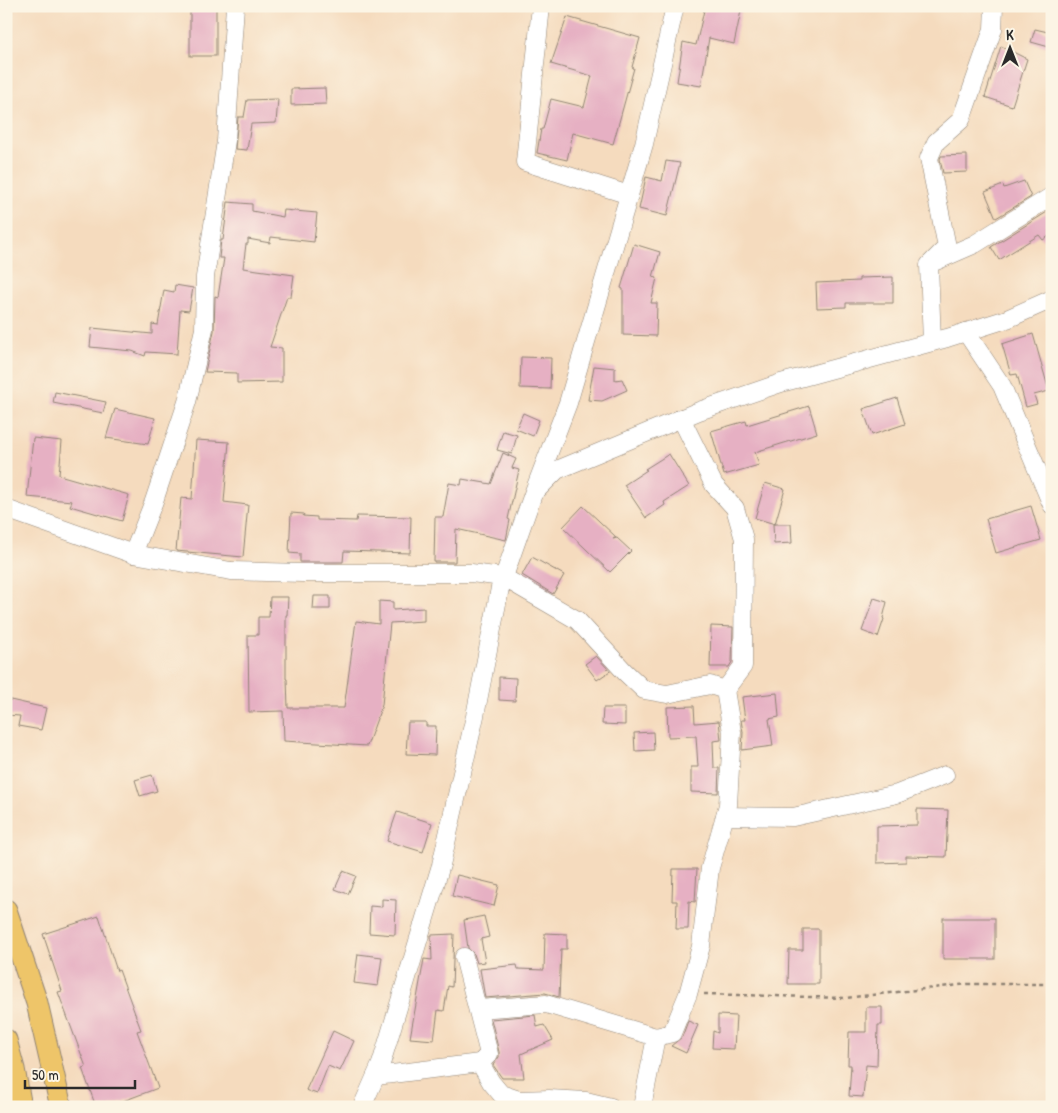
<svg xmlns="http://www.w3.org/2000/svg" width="1058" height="1113" font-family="'Patrick Hand',sans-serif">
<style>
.building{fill:#e6b0c3}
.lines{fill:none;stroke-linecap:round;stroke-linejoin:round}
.minor-casing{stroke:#908374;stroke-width:19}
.major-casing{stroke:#908374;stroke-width:23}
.path{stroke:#908374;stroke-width:2.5;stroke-dasharray:4 4;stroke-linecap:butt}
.minor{stroke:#fff;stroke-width:18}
.major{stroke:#eec569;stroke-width:21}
</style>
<rect width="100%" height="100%" fill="#fcf5e5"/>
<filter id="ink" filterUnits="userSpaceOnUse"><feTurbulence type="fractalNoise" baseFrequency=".02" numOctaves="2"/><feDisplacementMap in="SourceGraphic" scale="10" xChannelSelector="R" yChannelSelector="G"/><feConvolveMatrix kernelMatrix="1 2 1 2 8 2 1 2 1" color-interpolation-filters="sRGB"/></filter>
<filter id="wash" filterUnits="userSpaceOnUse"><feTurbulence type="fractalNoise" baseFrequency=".0096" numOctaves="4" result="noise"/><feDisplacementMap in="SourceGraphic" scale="20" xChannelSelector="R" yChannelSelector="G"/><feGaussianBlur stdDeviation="1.12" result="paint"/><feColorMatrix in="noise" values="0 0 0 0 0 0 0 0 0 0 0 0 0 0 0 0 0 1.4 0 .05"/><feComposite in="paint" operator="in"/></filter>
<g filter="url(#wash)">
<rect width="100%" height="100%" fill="#f5dbbe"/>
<g id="blocks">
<g class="building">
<rect x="190" y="6" width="26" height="50"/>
<path d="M705 6H742L734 44 709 38 701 86 677 82 683 42 696 45Z"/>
<path d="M567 17 640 38 632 67 634 68 613 144 573 133 567 160 537 153 541 129H543L551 99 584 107 592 76 551 64Z"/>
<path d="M1035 29 1052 33 1049 47 1031 42Z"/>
<path d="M1001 46 1027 59 1012 106 985 97Z"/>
<path d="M325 88 326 104 291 105V89Z"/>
<path d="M278 99 276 123 251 124 247 150 235 149 238 117H244L247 100Z"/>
<path d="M967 155V172L943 173 940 159 941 156Z"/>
<path d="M666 161 680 163 667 216 639 209 646 177 662 181Z"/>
<path d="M1024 181 1031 197 996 218 985 192 1003 185 1004 188Z"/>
<path d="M228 202 252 204V211L283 217 284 210 317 213 314 242 271 237 270 243 248 239V244H246L243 268 294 275 291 297H287L270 347 282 348V382L237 383V373L205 372 214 331 215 296 218 297 224 258H219L221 240H223Z"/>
<path d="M1052 209V234L1043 240 1039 235 999 260 991 247Z"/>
<path d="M634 244 660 252 653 277 657 278 651 303H657L656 336 623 335V289L621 288Z"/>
<path d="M893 277V303H846V307L817 308 816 283 859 281V278Z"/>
<path d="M175 285 193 288 189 311 180 310 177 354 146 352 145 356 132 351 90 347 92 328 152 334V324L158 325 164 290 174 292Z"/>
<path d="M1033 334 1049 391 1034 395 1037 404 1026 407 1017 374 1011 375 1002 344Z"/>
<path d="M521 357 551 358 550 389 520 388Z"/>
<path d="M594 366 615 368V380L622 379 627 390 602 401 588 400Z"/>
<path d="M55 392 106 402 103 413 53 403Z"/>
<path d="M897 398 905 424 872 435 863 409Z"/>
<path d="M809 406 817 433 755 452 759 465 724 475 711 431 746 421 747 425Z"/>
<path d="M115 409 155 418 148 444 106 438Z"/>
<path d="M523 413 539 420 533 436 516 429Z"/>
<path d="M503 431 517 435 512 454 497 450Z"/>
<path d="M33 438 62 441 59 475 129 495 122 521 70 506 72 501 27 497Z"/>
<path d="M196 440 229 442 224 502 248 505 243 557 176 551 181 498 192 499Z"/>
<path d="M503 453 516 459 512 468 519 470 508 519 510 520 506 540 456 529 455 562H434L435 517H443L449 483 461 485 462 479 491 484Z"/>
<path d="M669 454 689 486 664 502 665 505 646 518 624 485 647 470 645 469Z"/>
<path d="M765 483 785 489 775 524 755 518Z"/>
<path d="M583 506 616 537 613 539 617 538 631 551 610 572 563 527Z"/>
<path d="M1031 506 1041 540 996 553 986 519Z"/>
<path d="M291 513 304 514 303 516 317 517V520L356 521 357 516 411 517 410 553 344 551 343 562H300V554L289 553Z"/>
<path d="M773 524H791L792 543 774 544Z"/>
<path d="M532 557 564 575 553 594 522 575Z"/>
<path d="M314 596H330V609H313Z"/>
<path d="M270 597H288L287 615H286V679H287L288 708H344L356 621 379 624V601L393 602V610L424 608V621L390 623 382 705 367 746 284 741 283 711 249 712 248 635H258V617H269Z"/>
<path d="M874 598 887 602 883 618 884 619 878 637 862 631Z"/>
<path d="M711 626 733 627 732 662 729 667H710Z"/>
<path d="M596 656 610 671 597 680 585 664Z"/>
<path d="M499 677 516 678 515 701 499 700Z"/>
<path d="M777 693 779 717 769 719 773 746 742 750 743 732 741 720H745L742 697Z"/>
<path d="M6 699 46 708 41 730 18 726 20 716 6 715Z"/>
<path d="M694 706 695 723 719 721 721 740 713 741 714 768H719L718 793 691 792V767H698L696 736 668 737 667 707Z"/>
<path d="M603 708H625V725L602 724Z"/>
<path d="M408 722H426V726H436L435 755 406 754Z"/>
<path d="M653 732 654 750 635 751 634 733Z"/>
<path d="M152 775 157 791 140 796 135 780Z"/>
<path d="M917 809 948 810 946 857 906 856V862L877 863V826L917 825Z"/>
<path d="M397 812 432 823 423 852 387 841Z"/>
<path d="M673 869H697L695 902 689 901 688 929H676L677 901H672Z"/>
<path d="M343 871 356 876 348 894 335 889Z"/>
<path d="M457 875 499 885 494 906 452 896Z"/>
<path d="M382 899 396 900 395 935 369 933 370 906 382 907Z"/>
<path d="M99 916 117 971 119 970 141 1030 137 1031 158 1088 107 1107H96L82 1068 86 1067 58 992 62 991 43 934Z"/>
<path d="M484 916 489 937 481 939 485 962 477 963 474 954 468 948 464 920Z"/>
<rect x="943" y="918" width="52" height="41"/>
<path d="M803 929H819V984H788L789 950H803Z"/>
<path d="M545 933 567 934V949H561L559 997 545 993 485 998 480 969 517 965 518 969 544 970Z"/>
<path d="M454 934 452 987 448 986 444 1011 438 1010 434 1040 410 1038 424 959 432 960 431 935Z"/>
<path d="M358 954 382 957 378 986 354 983Z"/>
<path d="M866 1007H882V1025H878L877 1066 866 1065 863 1097 849 1096 851 1065H848L849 1032H866Z"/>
<path d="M535 1015 537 1027 544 1025 553 1040 521 1054 524 1078H502L493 1065 499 1057V1052L491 1019Z"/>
<path d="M718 1015 736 1016 734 1049 712 1048 713 1031 718 1033Z"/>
<path d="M688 1021 698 1025 686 1053 671 1046 682 1037Z"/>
<path d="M333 1031 354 1041 340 1071 328 1066 317 1094 306 1090Z"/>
</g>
</g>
</g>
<g filter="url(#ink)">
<use href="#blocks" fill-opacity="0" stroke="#908374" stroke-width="1"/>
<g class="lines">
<g class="minor-casing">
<g id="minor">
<path d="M541 6 525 162 629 195"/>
<path d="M936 261 975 244 1052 196"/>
<path d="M966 332 1002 386 1052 505"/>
<path d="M932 342 929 265 947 247 929 158 936 142 961 120 993 29 994 6"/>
<path d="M681 418 714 485 735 508 744 539 743 666 725 690"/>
<path d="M537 490 557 470 699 411 781 383 947 338 1007 319 1052 299"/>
<path d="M6 509 133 554 231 571 302 573H471L503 577 577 620 625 672 644 690 667 694 710 685 725 690 732 732 728 805 710 868 701 946 688 994 672 1033 656 1037 546 1004 478 1009"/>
<path d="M133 554 154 501 187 402 204 329 205 277 226 141 235 6"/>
<path d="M725 816 793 817 897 794 945 775"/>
<path d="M464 957 489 1054 480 1063"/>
<path d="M376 1076 480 1063 491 1082 501 1094 519 1100 549 1099 586 1101 611 1107"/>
<path d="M362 1107 381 1064 441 865 475 716 500 588 533 494 568 403 644 144 675 6"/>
<path d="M642 1107 656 1037"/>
</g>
</g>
<g class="major-casing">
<g id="major">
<path d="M6 910 37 1003 61 1107"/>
<path d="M6 1040 14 1069 21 1107"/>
</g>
</g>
<path class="path" d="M704 994 845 998 968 984H1052"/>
<use href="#minor" class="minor"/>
<use href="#major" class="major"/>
</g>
</g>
<rect width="1058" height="1113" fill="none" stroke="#fcf5e5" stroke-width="25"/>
<g transform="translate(1010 48)" stroke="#fcf5e5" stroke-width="4" paint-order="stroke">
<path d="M0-4L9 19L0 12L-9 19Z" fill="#2b2b2b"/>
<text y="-8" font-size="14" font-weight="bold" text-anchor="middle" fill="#2b2b2b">K</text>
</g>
<path d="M25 1080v8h110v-8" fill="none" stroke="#2b2b2b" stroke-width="2.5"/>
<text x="32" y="1080" font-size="15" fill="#2b2b2b" stroke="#fcf5e5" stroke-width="4" paint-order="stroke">50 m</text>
</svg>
